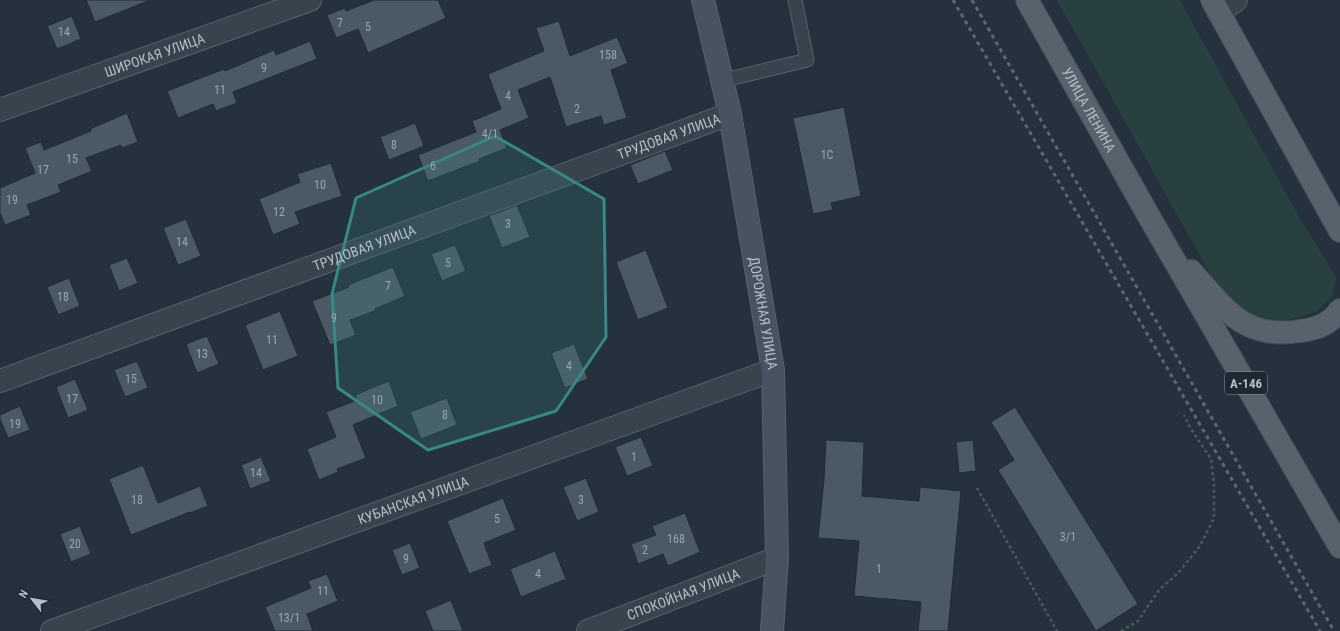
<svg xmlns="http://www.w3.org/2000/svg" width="1340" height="631" font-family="'Roboto Condensed',sans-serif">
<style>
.green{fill:#28403f}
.building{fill:#4b5966;stroke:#202a34}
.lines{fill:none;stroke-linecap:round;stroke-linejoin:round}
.service-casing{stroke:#57616b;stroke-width:15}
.minor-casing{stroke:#57616b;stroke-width:24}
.secondary-casing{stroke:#57616b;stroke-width:24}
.primary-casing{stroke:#454f59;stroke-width:24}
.path{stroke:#475c5d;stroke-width:2.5;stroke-dasharray:3 3;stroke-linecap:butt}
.service{stroke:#39434d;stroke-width:13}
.minor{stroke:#39434d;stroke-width:22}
.secondary{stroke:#475360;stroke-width:22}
.primary{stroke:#57626d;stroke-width:22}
.rail{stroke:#5b6874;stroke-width:3;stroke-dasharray:4 4;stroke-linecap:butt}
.marked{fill:#388884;fill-opacity:0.2;stroke:#388884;stroke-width:3;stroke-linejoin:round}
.labels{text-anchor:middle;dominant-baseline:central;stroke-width:3;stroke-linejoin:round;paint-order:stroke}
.number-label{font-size:12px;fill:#9aa5b0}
.shield{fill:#1e2832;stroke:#88919b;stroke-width:1}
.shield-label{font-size:13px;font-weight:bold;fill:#b5bec8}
.street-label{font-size:14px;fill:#b5bec8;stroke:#1e2832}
</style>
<rect width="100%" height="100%" fill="#25323d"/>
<path class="green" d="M1057 0H1180L1298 215 1336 277 1333 296 1316 312 1281 322 1254 318 1233 302 1213 279Z"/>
<g class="building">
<path d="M86 0H148V1L95 22Z"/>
<path d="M374 0H438L446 18 368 53 358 29 336 38 327 15 345 8 346 11Z"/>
<path d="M72 16 81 39 57 49 47 26Z"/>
<path d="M559 21 570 56 617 37 628 63 611 70 627 118 604 125 601 116 566 127 550 77 518 90 529 118 500 130 507 148 479 159 480 161 428 181 418 155 476 132 472 121 501 109 488 74 544 51 536 28Z"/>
<path d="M310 41 317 59 233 92 237 103 216 111 213 104 178 118 167 91 224 69 225 71 274 50 276 55Z"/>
<path d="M844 107 861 196 831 203 833 210 813 214 793 118Z"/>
<path d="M127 113 138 142 122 148 121 145 86 158 92 171 58 185 61 192 27 205 31 215 5 225 0 213V188L35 173 25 148 41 142 44 150 91 131 90 129Z"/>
<path d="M415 123 424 146 389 160 380 137Z"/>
<path d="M665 151 673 170 638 184 630 165Z"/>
<path d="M331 163 342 196 295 212 300 224 273 235 259 199 300 182 297 174Z"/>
<path d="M517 205 530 237 502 248 489 216Z"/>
<path d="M186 219 201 256 178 265 163 228Z"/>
<path d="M455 245 466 271 442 281 431 254Z"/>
<path d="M646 250 668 308 638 320 616 262Z"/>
<path d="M127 258 138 283 119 291 109 265Z"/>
<path d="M393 267 405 296 375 309V311L350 320 356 335 330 345 312 301 349 287 348 285Z"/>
<path d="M69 278 80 306 58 315 47 287Z"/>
<path d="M280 311 298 356 263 370 245 325Z"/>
<path d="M207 336 219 364 197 373 186 344Z"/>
<path d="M574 344 588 379 565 388 551 353Z"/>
<path d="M137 361 148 388 125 397 114 370Z"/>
<path d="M75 379 88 410 68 418 56 387Z"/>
<path d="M389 381 398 406 353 425 366 458 337 469 338 472 319 480 307 449 336 437 326 412 357 400 355 395Z"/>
<path d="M447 398 457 425 421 439 410 412Z"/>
<path d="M20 406 30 430 8 438 0 419V415Z"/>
<path d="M1015 407 1138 604 1096 631 998 470 1014 460 991 422Z"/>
<path d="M641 437 653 466 627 476 615 447Z"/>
<path d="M826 440 864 442 862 496 919 501 920 487 961 491 948 631H918L921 602 854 596 859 541 818 538 824 479Z"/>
<path d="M973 440 976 471 959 473 956 442Z"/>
<path d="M261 457 271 481 250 489 241 465Z"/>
<path d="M143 465 158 503 200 486 208 506 190 513V512L131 535 109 479Z"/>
<path d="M586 478 599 512 577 521 563 487Z"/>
<path d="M503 498 516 530 484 543 492 565 469 574 447 521Z"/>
<path d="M685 513 700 552 668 566 663 554 638 564 631 544 656 535 652 526Z"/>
<path d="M80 526 91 554 71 562 60 534Z"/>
<path d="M410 543 420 568 402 575 392 550Z"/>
<path d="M555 551 566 579 521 597 510 569Z"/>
<path d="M327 574 338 601 307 614 313 631H275L265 607 311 588 308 581Z"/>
<path d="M451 600 463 631H433L425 611Z"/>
</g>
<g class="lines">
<g class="service-casing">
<path id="service" d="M721 81 807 60 795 0"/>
</g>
<g class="minor-casing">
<g id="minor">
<path d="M1219 13 1236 0"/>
<path id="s1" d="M0 110 310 0"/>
<path id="s2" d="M0 381 730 114"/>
<path id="s3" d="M52 631 773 370"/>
<path id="s4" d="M588 631 777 558"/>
</g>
</g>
<g class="secondary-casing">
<g id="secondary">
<path id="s5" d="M703 0 730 114 773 370 777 558 772 631"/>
</g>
</g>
<g class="primary-casing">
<g id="primary">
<path id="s6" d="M1027 0 1151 220 1340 547"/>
<path d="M1212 0 1340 231"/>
<path d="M1191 271C1225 309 1244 340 1300 331 1317 329 1330 324 1340 310"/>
</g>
</g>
<g class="path">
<path d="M977 488 1057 631"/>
<path d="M1121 631 1138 621 1159 590 1179 572 1200 546 1214 518V484L1211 459 1191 429 1184 415"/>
</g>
<use href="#service" class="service"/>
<use href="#minor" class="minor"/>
<use href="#secondary" class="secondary"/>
<use href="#primary" class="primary"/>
<g class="rail">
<path d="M953 0 1320 631"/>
<path d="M972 0 1334 631"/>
</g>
</g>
<path class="marked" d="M495 136 604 199 606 337 556 411 428 450 338 388 332 294 356 198Z"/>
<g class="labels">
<g class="number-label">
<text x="340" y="23">7</text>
<text x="368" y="27">5</text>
<text x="64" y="32">14</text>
<text x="608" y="55">158</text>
<text x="264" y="68">9</text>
<text x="220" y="90">11</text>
<text x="508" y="96">4</text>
<text x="577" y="109">2</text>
<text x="490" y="134">4/1</text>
<text x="394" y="145">8</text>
<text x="827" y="155">1С</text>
<text x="72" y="159">15</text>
<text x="433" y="166">6</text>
<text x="43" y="170">17</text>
<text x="320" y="185">10</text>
<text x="12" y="200">19</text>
<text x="279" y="212">12</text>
<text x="508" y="224">3</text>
<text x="182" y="242">14</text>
<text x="448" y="263">5</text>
<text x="388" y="286">7</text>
<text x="63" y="297">18</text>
<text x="334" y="318">9</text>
<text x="272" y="340">11</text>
<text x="202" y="354">13</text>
<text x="569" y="366">4</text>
<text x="131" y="379">15</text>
<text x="72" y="399">17</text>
<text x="377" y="400">10</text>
<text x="445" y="415">8</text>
<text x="15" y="424">19</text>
<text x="634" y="457">1</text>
<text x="256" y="473">14</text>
<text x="137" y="500">18</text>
<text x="581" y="500">3</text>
<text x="497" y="519">5</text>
<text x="1068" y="537">3/1</text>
<text x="676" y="539">168</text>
<text x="75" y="544">20</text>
<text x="645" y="550">2</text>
<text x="406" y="559">9</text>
<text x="879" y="569">1</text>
<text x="538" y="574">4</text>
<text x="323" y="591">11</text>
<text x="289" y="618">13/1</text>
</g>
<rect class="shield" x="1225" y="372" width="42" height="22" rx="3"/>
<g class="shield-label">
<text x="1246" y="383">А-146</text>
</g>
<g class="street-label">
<text stroke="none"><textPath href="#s1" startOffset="164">ШИРОКАЯ УЛИЦА</textPath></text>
<text stroke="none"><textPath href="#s6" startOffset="126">УЛИЦА ЛЕНИНА</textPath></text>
<text stroke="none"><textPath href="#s2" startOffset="712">ТРУДОВАЯ УЛИЦА</textPath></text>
<text stroke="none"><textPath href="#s2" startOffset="388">ТРУДОВАЯ УЛИЦА</textPath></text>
<text stroke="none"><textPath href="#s5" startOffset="319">ДОРОЖНАЯ УЛИЦА</textPath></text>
<text stroke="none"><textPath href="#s3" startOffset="384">КУБАНСКАЯ УЛИЦА</textPath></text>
<text stroke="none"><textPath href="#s4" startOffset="102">СПОКОЙНАЯ УЛИЦА</textPath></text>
</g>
</g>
<g transform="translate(32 599) rotate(301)" stroke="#1e2832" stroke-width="3" paint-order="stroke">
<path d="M0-3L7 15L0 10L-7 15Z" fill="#b5bec8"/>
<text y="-6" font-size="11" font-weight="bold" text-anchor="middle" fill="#b5bec8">N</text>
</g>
</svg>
